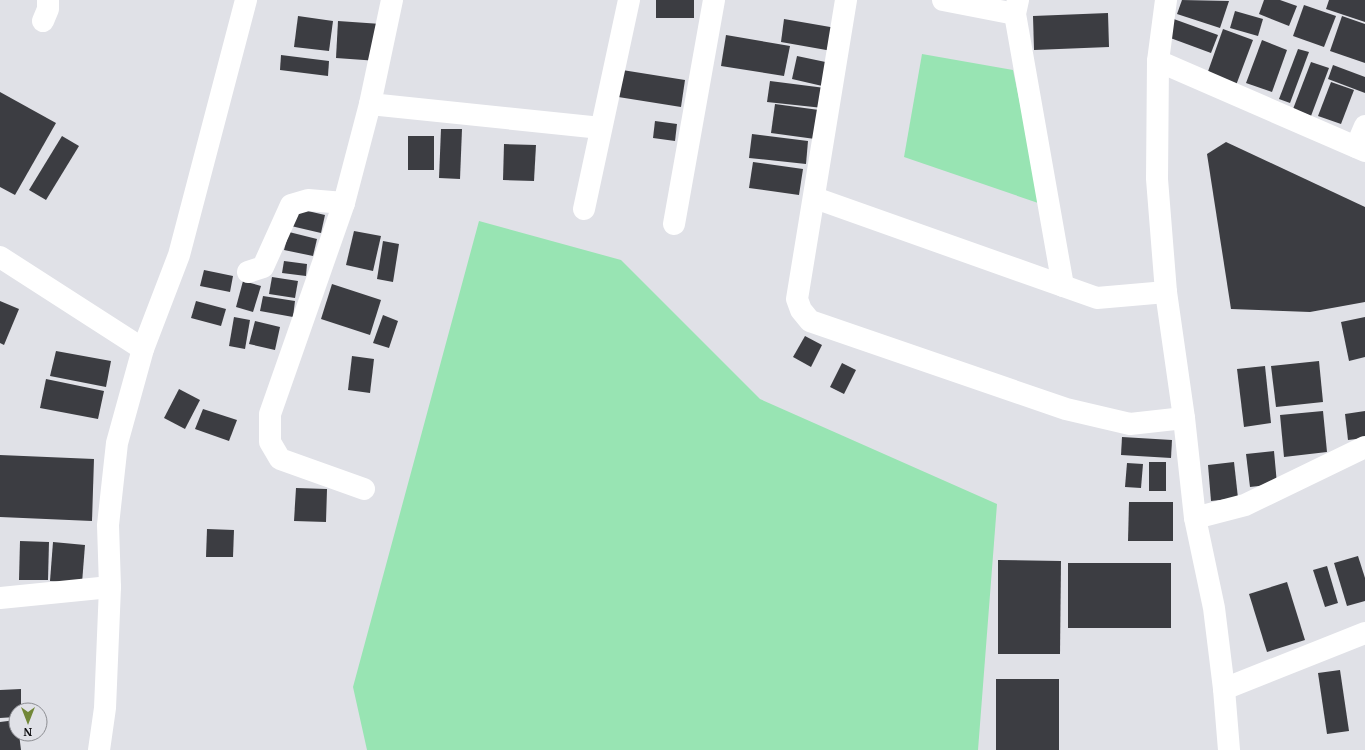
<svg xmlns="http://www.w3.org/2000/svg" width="1365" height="750" font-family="Merriweather,serif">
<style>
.green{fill:#98e4b3}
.building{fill:#3c3d42}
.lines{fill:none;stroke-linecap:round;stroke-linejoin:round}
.minor{stroke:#fff;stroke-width:22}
</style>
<rect width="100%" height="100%" fill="#e0e1e7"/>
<g class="green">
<path d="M922 54 1013 70 1041 204 904 157Z"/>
<path d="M479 221 621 260 760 399 997 504 978 750H367L353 687Z"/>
</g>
<g class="building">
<rect x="656" y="0" width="38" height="18"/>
<path d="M1182 0 1229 1 1220 28 1177 14Z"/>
<path d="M1264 0H1280L1297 6 1289 26 1259 14Z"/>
<path d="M1329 0H1365V22L1326 9Z"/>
<path d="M1304 5 1336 16 1324 47 1293 36Z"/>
<path d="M1235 11 1263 19 1258 36 1230 28Z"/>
<path d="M1108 13 1109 47 1034 50 1033 16Z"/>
<path d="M298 16 333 21 329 51 294 47Z"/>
<path d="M1342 16 1365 24V63L1330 51Z"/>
<path d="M1171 18 1218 35 1211 53 1165 36Z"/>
<path d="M784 19 836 28 832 51 781 42Z"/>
<path d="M338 21 381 24 378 61 336 58Z"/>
<path d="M1223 29 1253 40 1235 88 1206 77Z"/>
<path d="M726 35 790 46 784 76 721 66Z"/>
<path d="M1262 40 1287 50 1272 92 1246 83Z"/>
<path d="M1298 49 1309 52 1290 103 1279 99Z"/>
<path d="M281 55 329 61 328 76 280 70Z"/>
<path d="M797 56 835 64 831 88 792 79Z"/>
<path d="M1311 62 1329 68 1311 116 1293 109Z"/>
<path d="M1333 65 1365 77V93L1328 79Z"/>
<path d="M616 69 685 80 681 107 612 96Z"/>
<path d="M770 81 825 88 823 108 767 102Z"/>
<path d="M1331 82 1354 90 1341 124 1318 116Z"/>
<path d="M0 92 56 123 15 195 0 187Z"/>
<path d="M775 104 819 110 815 139 771 133Z"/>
<path d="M655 121 677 124 675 141 653 138Z"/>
<path d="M441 129H462L460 179 439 178Z"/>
<path d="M752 134 808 141 806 164 749 158Z"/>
<path d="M62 136 79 146 46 200 29 190Z"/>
<rect x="408" y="136" width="26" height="34"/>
<path d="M1226 142 1365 207V302L1310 312 1231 309 1207 154Z"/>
<path d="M504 144 536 145 534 181 503 180Z"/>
<path d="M753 162 803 169 799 195 749 188Z"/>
<path d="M295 208 325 215 321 233 291 226Z"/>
<path d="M354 231 381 236 373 271 346 265Z"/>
<path d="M289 232 317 239 313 256 284 250Z"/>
<path d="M383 241 399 244 393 282 377 279Z"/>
<path d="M284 261 307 264 306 276 282 273Z"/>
<path d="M204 270 233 276 230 292 200 286Z"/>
<path d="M272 277 298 281 295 298 269 294Z"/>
<path d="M243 281 261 286 253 312 236 307Z"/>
<path d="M332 284 381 300 370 335 321 319Z"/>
<path d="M263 296 295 301 293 317 260 311Z"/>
<path d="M0 301 19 309 4 345 0 343Z"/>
<path d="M196 301 226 309 221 326 191 318Z"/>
<path d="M383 315 398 321 389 348 373 343Z"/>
<path d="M234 317 250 320 245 349 229 346Z"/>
<path d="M1365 317V357L1349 361 1341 322Z"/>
<path d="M255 321 280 327 275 350 249 344Z"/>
<path d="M805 336 822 345 811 367 793 357Z"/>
<path d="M56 351 111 361 106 387 50 376Z"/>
<path d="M352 356 374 359 370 393 348 390Z"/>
<path d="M1319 361 1323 402 1276 407 1271 366Z"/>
<path d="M842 363 856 370 844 394 830 387Z"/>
<path d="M1265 366 1271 423 1244 427 1237 369Z"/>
<path d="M46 379 104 391 98 419 40 408Z"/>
<path d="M179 389 200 400 185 429 164 418Z"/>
<path d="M203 409 237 420 229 441 195 429Z"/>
<path d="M1323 411 1327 452 1284 457 1280 415Z"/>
<path d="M1365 411V438L1348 440 1345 414Z"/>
<path d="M1122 437 1172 440 1171 458 1121 455Z"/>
<path d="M1274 451 1277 484 1250 487 1246 454Z"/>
<path d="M0 455 94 459 92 521 0 517Z"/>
<rect x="1149" y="462" width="17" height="29"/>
<path d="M1234 462 1238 498 1211 501 1208 465Z"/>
<path d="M1127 463 1143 464 1141 488 1125 487Z"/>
<path d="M296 488 327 489 326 522 294 521Z"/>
<path d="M1129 502H1173V541H1128Z"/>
<path d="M207 529 234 530 233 557H206Z"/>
<path d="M20 541 49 542 48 580H19Z"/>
<path d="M53 542 85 545 82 583 50 581Z"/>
<path d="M1358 556 1365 578V601L1347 606 1334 563Z"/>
<path d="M998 560 1061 561 1060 654H998Z"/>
<rect x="1068" y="563" width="103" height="65"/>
<path d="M1327 566 1338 603 1325 607 1313 570Z"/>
<path d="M1287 582 1305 640 1267 652 1249 594Z"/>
<path d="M1340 670 1349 731 1327 734 1318 673Z"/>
<rect x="996" y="679" width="63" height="71"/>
<path d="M21 689V710H16V717L0 718V690Z"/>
<path d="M16 720V734H19L21 750H0V722Z"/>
</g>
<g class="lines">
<g class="minor">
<path d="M846 0 797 299 801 310 810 321 1066 409 1130 424 1184 418"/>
<path d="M943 0 1015 14"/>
<path d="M1018 0 1015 14 1063 286"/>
<path d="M1166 0 1158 61 1157 179 1166 292 1184 418 1195 518 1214 608 1224 689 1229 750"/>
<path d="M43 21 48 9V0"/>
<path d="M1158 61 1365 151"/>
<path d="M370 104 601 128"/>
<path d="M1356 147 1365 126"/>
<path d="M815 198 1097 298 1166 292"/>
<path d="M584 209 629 0"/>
<path d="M674 224 714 0"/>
<path d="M0 257 143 349"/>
<path d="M248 272 263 267 291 205 308 200 344 203"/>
<path d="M364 489 280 459 270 442V414L344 203 370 104 392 0"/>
<path d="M1195 518 1245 505 1365 447"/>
<path d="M0 598 110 587"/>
<path d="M1224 689 1365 633"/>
<path d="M99 750 105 708 110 587 108 525 117 443 143 349 179 255 246 0"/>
</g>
</g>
<g transform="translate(28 722) rotate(180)"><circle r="19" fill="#e0e1e7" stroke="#8c8d92"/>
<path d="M0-3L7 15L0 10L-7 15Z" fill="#728738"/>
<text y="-6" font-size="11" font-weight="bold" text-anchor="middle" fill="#0f0f12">N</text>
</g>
</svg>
